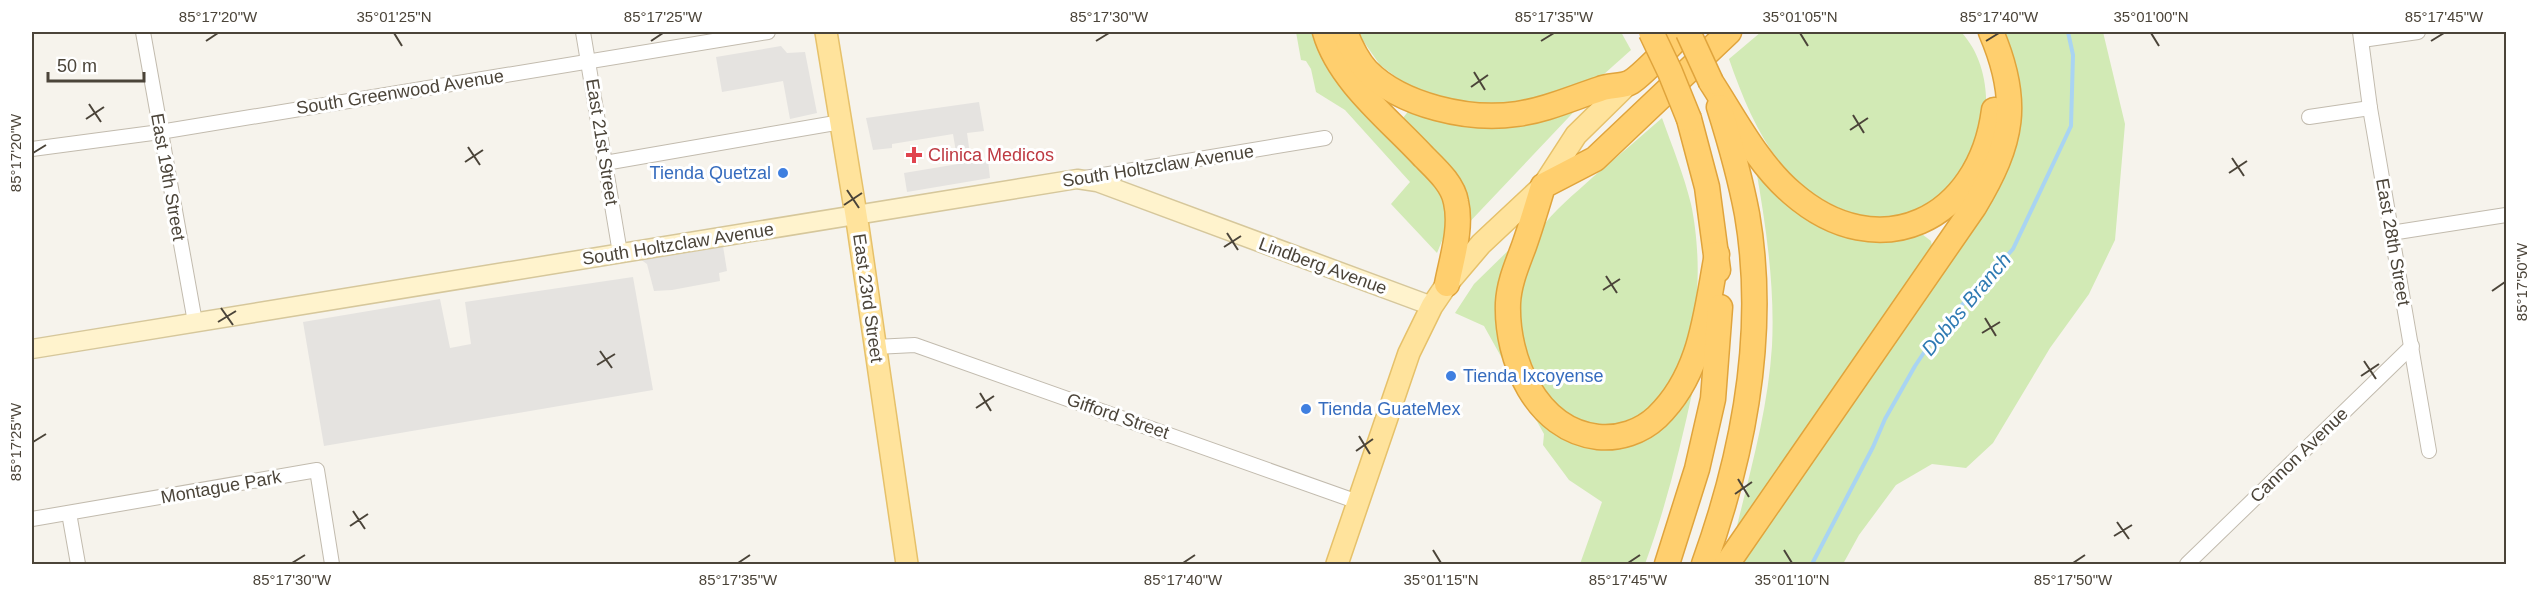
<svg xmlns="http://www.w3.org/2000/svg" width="2538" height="596" font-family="Arial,sans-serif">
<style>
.green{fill:#d2eab5}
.parking{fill:#e5e3e0}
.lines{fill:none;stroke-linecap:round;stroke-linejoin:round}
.stream{stroke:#a9d4f2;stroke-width:4}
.street-casing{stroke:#c2bbae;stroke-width:16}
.secondary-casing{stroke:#d6c79b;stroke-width:21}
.primary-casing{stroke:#e6c16a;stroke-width:24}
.highway-casing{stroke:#e0a43c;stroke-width:27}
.street{stroke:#fff;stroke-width:14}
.secondary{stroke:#fff3cd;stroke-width:18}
.primary{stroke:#ffe39c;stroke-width:21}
.highway{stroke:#ffcf6e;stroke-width:24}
.highway-bridge-casing{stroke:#e0a43c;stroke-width:27;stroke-linecap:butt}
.highway-bridge{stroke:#ffcf6e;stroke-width:24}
.ticks{fill:none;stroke:#4b4439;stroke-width:2}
.health-dot{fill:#e0444e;stroke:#fff;stroke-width:2}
.shop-dot{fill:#3f7fe0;stroke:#fff;stroke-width:2}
.labels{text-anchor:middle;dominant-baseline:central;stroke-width:6;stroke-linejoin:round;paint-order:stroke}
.street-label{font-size:18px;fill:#4b4439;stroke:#fff}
.health-label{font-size:18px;fill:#be3a42;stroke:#fff;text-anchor:start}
.shop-label{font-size:18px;fill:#366cbe;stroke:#fff;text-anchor:start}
.water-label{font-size:20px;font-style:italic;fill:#2e7ab2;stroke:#fff}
.neatline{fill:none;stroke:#4b4439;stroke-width:2}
.ticks-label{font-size:15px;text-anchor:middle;fill:#4b4439}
</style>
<rect width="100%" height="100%" fill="#f6f3ec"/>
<g class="green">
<path d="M1296 32H1314L1442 195 1448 226 1437 253 1391 204 1410 182 1345 110 1316 92 1311 69 1306 61 1301 60Z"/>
<path d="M1357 32H1621L1631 50 1603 75 1554 97 1507 104 1454 102 1415 91 1380 65Z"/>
<path d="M1761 32H1961C1985 57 1990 97 1984 130 1981 141 1973 152 1967 162 1963 170 1959 184 1952 190 1942 198 1916 214 1905 218 1891 223 1869 219 1856 214 1782 191 1753 128 1729 59Z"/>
<path d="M2003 32H2103L2125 124 2115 240 2089 294 2050 348 1993 443 1966 468 1932 464 1896 485 1859 535 1843 564H1739L1950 253 2020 102 2015 61Z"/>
<path d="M1586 99 1462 230 1441 158 1403 118 1412 106 1448 117Z"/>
<path d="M1662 118C1672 146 1684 175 1691 204 1704 265 1702 366 1650 408 1636 420 1615 430 1596 426 1545 415 1514 349 1518 301 1519 288 1526 274 1530 262 1533 253 1534 240 1539 232 1553 210 1575 194 1593 177 1616 158 1639 138 1662 118Z"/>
<path d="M1756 169 1802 209 1918 231 1931 241 1933 251 1735 534C1750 472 1768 410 1772 346 1775 286 1766 227 1756 169Z"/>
<path d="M1518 241 1511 262 1528 397 1607 447 1693 389C1680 449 1666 507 1645 564H1580L1602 502 1569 480 1543 445 1544 434 1484 326 1455 313 1474 284Z"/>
</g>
<g class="parking">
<path d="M781 46 787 53 805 52 817 113 790 119 783 81 722 92 716 57Z"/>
<path d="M979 102 984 131 967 133 971 162 988 160 990 178 907 192 904 173 958 164 953 134 892 144V148L873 150 866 118Z"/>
<path d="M723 246 727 271 719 273 720 281 672 290 654 291 647 264 640 259Z"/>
<path d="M633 277 653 390 324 446 303 322 440 299 450 348 471 344 465 302Z"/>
</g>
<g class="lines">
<path class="stream" d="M1812 564 1873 447 1885 419 1915 366 1939 330 2013 249 2071 126 2073 55 2068 32"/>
<g class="street-casing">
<g id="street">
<path d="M143 32 195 322"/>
<path d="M583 32 620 253"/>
<path d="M2360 32 2370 108 2429 451"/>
<path d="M2362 40 2418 32"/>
<path d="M2309 117 2370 108"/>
<path d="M32 149 160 132 768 32"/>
<path d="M605 163 841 122"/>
<path d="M1085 178 1325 138"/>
<path d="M2391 233 2506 215"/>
<path d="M875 347 915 345 1358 502"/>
<path d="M69 513 78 564"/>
<path d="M32 519 317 470 332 564"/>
<path d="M2187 564 2412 346"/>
</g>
</g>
<g class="secondary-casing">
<path id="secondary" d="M32 349 1077 179 1097 182 1432 306"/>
</g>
<g class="primary-casing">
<g id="primary">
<path d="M826 32 858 227 907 564"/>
<path d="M1337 564 1409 353 1432 306 1447 284 1481 244 1543 186 1576 135 1630 82"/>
</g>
</g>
<g class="highway-casing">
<g id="highway">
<path d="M1325 32C1339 81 1390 120 1424 157 1436 169 1453 184 1456 202 1462 228 1452 258 1447 284"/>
<path d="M1345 32C1350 45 1357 60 1367 71 1402 106 1469 121 1517 114 1546 110 1572 98 1600 89 1609 85 1623 87 1631 82 1644 74 1671 44 1684 32"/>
<path d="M1711 82C1735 119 1758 164 1792 193 1879 269 1980 220 1994 110"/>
<path d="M1689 119 1707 187 1718 270"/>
<path d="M1717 254C1706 312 1702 374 1657 417 1641 432 1619 439 1598 437 1536 430 1506 359 1508 303 1509 283 1517 265 1524 246 1531 226 1537 206 1543 186L1595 159 1729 32"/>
<path d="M1667 564 1697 469 1713 399 1720 307"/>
<path d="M1704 564C1744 453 1767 331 1747 214 1740 177 1730 142 1719 107"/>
<path d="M1727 564 1974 207C2013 142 2021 102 1991 32"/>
</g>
</g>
<use href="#street" class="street"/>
<use href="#secondary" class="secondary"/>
<use href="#primary" class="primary"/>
<use href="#highway" class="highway"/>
<g class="highway-bridge-casing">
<g id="highway-bridge">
<path d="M1651 32 1670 72 1689 119"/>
<path d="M1688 32 1711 82"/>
</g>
</g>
<use href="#highway-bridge" class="highway-bridge"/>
</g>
<path class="ticks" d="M394 33 402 46M1800 33 1808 46M2151 33 2159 46M206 41 218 33M651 41 663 33M1096 41 1109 33M1541 41 1554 33M1986 41 1999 33M2431 41 2444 33M1474 72 1485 90M1471 87 1488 75M89 104 101 122M1853 115 1864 133M86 119 104 107M1850 130 1868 118M468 147 480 165M33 153 46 145M2232 158 2244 176M465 162 483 150M2229 173 2247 161M847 190 859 208M844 205 862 193M1227 233 1238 250M1224 247 1241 236M1606 276 1617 293M1603 290 1620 279M2492 291 2505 282M221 308 233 325M1985 318 1996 336M218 322 236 311M1982 333 2000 322M600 351 612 368M2364 361 2376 379M597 365 615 354M2361 376 2379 364M980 393 991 411M976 408 994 396M1359 436 1370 454M33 442 46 434M1356 451 1373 439M1738 479 1749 497M1735 494 1752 482M353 511 365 529M2117 522 2129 539M350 526 368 514M2114 536 2132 525M1433 550 1441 563M1784 550 1792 563M292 563 305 555M738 563 750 555M1183 563 1195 555M1628 563 1640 555M2073 563 2085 555"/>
<path class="health-dot" d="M911 146h6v6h6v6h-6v6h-6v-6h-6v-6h6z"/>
<g class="shop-dot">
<circle cx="783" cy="173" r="6"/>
<circle cx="1451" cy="376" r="6"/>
<circle cx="1306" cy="409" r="6"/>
</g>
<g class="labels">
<g class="street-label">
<text transform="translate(400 92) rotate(-9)">South Greenwood Avenue</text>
<text transform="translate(602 142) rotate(81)">East 21st Street</text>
<text transform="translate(1158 166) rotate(-9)">South Holtzclaw Avenue</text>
<text transform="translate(168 177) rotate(80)">East 19th Street</text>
<text transform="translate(2393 242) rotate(80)">East 28th Street</text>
<text transform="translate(678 244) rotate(-9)">South Holtzclaw Avenue</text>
<text transform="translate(1323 266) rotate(20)">Lindberg Avenue</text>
<text transform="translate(868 298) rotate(82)">East 23rd Street</text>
<text transform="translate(1118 416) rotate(19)">Gifford Street</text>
<text transform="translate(2299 455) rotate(-44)">Cannon Avenue</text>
<text transform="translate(221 487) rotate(-10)">Montague Park</text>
</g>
<g class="health-label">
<text x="928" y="155">Clinica Medicos</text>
</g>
<g class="shop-label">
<text x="771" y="173" text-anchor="end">Tienda Quetzal</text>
<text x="1463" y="376">Tienda Ixcoyense</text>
<text x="1318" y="409">Tienda GuateMex</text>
</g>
<g class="water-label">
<text transform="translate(1966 304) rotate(-50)">Dobbs Branch</text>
</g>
</g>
<rect width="2538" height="596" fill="none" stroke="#ffffff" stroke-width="66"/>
<path d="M48 72v9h96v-9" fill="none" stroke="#4b4439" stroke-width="3"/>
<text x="57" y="72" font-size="18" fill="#4b4439" stroke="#ffffff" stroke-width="4.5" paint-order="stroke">50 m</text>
<rect x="33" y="33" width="2472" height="530" class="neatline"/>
<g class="ticks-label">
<text x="218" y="22">85°17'20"W</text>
<text x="394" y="22">35°01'25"N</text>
<text x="663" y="22">85°17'25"W</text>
<text x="1109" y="22">85°17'30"W</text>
<text x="1554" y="22">85°17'35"W</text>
<text x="1800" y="22">35°01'05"N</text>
<text x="1999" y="22">85°17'40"W</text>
<text x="2151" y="22">35°01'00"N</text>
<text x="2444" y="22">85°17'45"W</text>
<text transform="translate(16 153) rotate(-90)" y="5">85°17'20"W</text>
<text transform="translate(2522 282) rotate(-90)" y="5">85°17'50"W</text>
<text transform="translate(16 442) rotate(-90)" y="5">85°17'25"W</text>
<text x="292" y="585">85°17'30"W</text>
<text x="738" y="585">85°17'35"W</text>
<text x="1183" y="585">85°17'40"W</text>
<text x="1441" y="585">35°01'15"N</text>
<text x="1628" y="585">85°17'45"W</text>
<text x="1792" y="585">35°01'10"N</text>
<text x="2073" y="585">85°17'50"W</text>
</g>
</svg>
